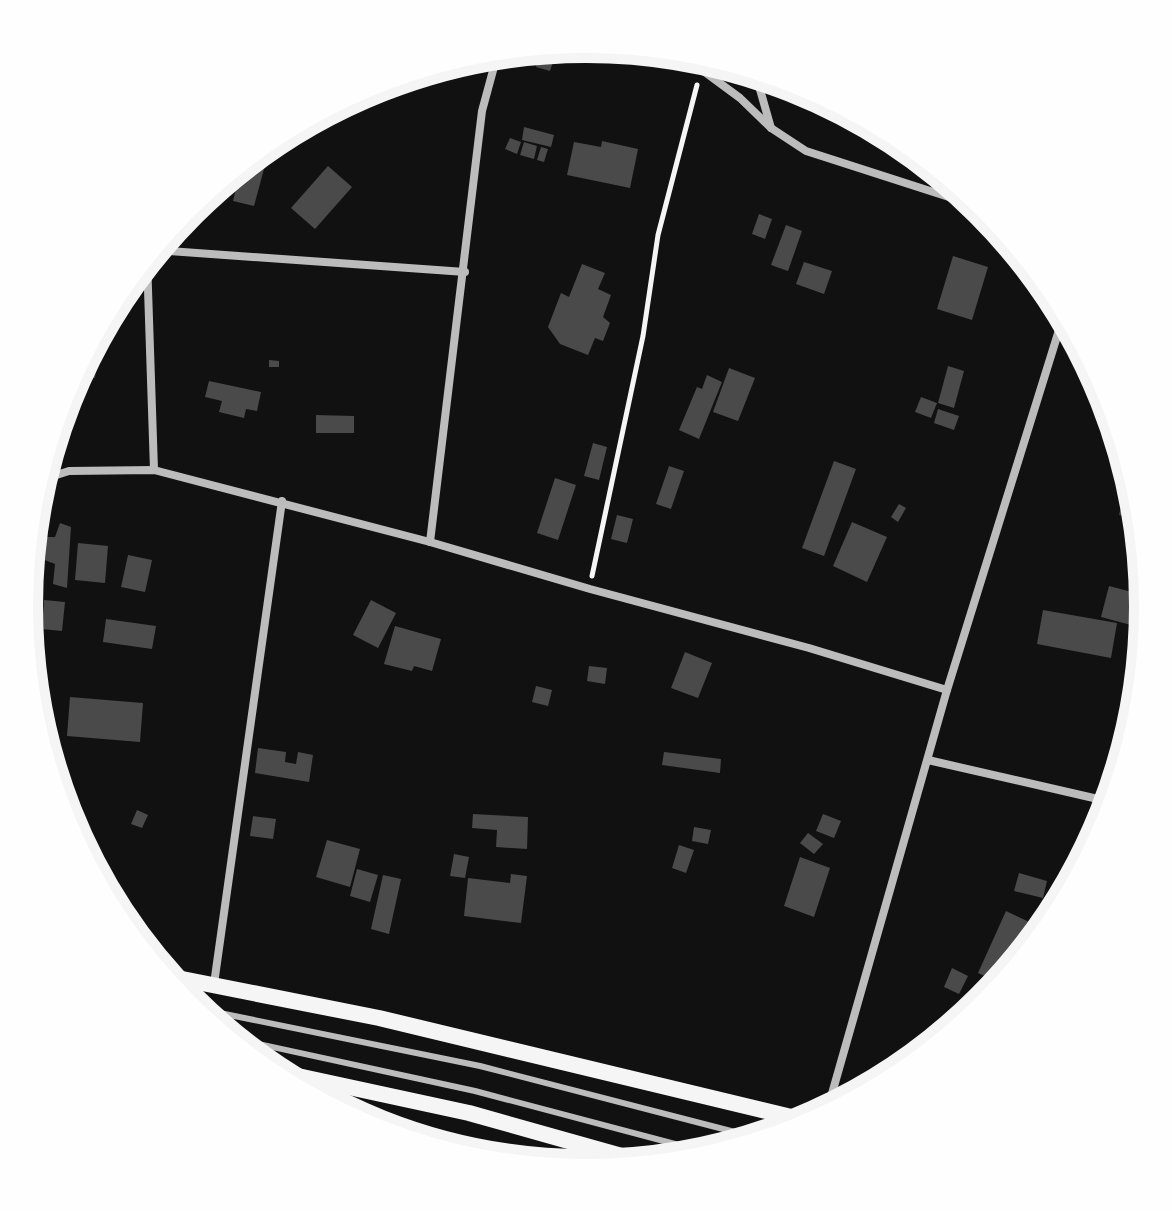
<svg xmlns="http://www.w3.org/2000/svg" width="1172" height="1211" font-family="'Fira Sans Condensed',sans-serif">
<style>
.building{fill:#4a4a4a}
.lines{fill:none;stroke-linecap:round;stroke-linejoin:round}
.path{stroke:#f5f5f5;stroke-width:5}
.service{stroke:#bcbcbc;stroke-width:6}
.minor{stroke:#bcbcbc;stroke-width:8}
.secondary{stroke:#f5f5f5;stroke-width:16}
.rim{fill:none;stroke:#f5f5f5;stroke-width:10}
</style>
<rect width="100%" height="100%" fill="#111"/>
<g class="building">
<path d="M558 46 550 71 536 67 542 48Z"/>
<path d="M524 127 554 135 551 147 522 140Z"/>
<path d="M510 138 521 142 517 154 505 149Z"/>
<path d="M602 141 638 149 630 188 567 175 574 142 601 147Z"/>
<path d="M524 142 537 146 534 159 520 155Z"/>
<path d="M541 147 548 149 544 162 537 160Z"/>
<path d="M253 155 267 158 254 206 233 201 242 164Z"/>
<path d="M328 166 352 187 315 229 291 208Z"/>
<path d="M759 214 772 219 765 239 752 234Z"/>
<path d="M786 225 802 231 788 271 771 265Z"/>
<path d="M953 256 988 267 972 320 937 309Z"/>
<path d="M804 262 832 271 824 294 796 284Z"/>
<path d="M582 264 605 273 598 289 611 295 603 317 610 323 603 341 595 338 588 355 560 344 548 327 561 293 569 297Z"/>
<path d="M85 356 97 358 95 378 85 377 83 394 67 391Z"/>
<path d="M269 360 279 361V367H269Z"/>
<path d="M948 366 964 371 954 408 938 403Z"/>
<path d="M729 368 755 378 738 421 713 412Z"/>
<path d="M707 375 722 382 699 439 679 430 697 387 702 389Z"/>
<path d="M209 381 261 392 257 411 246 409 244 418 219 412 222 401 205 397Z"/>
<path d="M921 397 937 403 931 418 915 412Z"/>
<path d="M938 409 959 416 954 430 934 423Z"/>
<path d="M316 415 354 416V433H316Z"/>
<path d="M593 443 607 447 599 480 584 476Z"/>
<path d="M834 461 856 469 824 556 802 548Z"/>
<path d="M669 466 684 471 671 509 656 504Z"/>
<path d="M555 478 576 485 558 540 537 533Z"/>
<path d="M1123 498 1138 501 1140 519 1119 515Z"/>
<path d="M899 504 906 508 898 522 891 517Z"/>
<path d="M617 515 633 519 627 543 611 539Z"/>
<path d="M852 522 887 537 867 582 833 566Z"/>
<path d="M60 523 71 527 67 588 53 584 55 564 42 559 41 537H55Z"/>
<path d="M78 543 108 546 105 583 75 580Z"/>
<path d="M128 555 152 560 145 592 121 587Z"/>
<path d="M1109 586 1147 596 1146 629 1101 617Z"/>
<path d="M44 600 65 602 62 631 42 629Z"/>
<path d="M371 600 396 613 378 648 353 635Z"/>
<path d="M1043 610 1117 623 1111 658 1037 644Z"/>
<path d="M106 619 156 626 152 649 103 642Z"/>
<path d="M395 626 441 639 432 671 414 666 412 671 384 664Z"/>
<path d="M685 652 712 663 698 698 671 688Z"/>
<path d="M589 666 607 668 605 684 587 681Z"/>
<path d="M536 686 552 690 548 706 532 702Z"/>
<path d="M70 697 143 703 140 742 67 736Z"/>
<path d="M258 748 286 752 285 762 296 764 298 752 313 755 309 782 255 773Z"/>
<path d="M664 752 721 759 720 773 662 765Z"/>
<path d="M58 792 77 798 72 814 64 811Z"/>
<path d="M137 810 148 815 142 828 131 824Z"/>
<path d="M473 814 528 817 527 849 496 847 497 830 472 828Z"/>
<path d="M823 814 841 821 834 838 816 831Z"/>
<path d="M253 816 276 819 273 839 250 836Z"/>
<path d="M66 819 81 822 77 840 67 820Z"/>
<path d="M694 827 711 830 708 844 692 841Z"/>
<path d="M808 833 823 844 814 854 800 843Z"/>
<path d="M327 840 360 849 350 887 316 877Z"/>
<path d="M679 845 694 850 686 873 672 868Z"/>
<path d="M454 854 469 857 465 878 450 876Z"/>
<path d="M800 857 830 868 814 917 784 906Z"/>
<path d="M357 869 378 875 370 902 350 896Z"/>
<path d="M1019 873 1047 881 1043 898 1014 891Z"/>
<path d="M511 874 527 876 521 923 464 916 468 878 510 883Z"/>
<path d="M383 875 401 879 389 934 371 929Z"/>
<path d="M1006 911 1044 929 1000 983 978 973Z"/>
<path d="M952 968 968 976 959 994 944 987Z"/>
</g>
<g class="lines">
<path class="path" d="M592 576 643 336 658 235 697 85"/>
<g class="service">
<path d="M195 1008 480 1066 758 1138"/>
<path d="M231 1038 475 1091 709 1153"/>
</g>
<g class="minor">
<path d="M679 53 740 98 771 128 806 151 983 208"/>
<path d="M755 72 771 128"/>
<path d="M155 250 465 272"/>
<path d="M147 259 154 470"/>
<path d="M430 542 482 111 498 52"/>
<path d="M32 692 41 490 47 478 69 471 154 470 430 542 590 589 809 648 947 690"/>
<path d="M928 760 1111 802"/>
<path d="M214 984 282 501"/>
<path d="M827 1111 947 690 1064 314"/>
</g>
<g class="secondary">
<path d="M167 976 379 1018 808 1121"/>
<path d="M270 1070 469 1113 643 1162"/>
</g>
</g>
<path d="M0 0H1172V1211H0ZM38 606a548 548 0 1 1 1096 0a548 548 0 1 1-1096 0Z" fill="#fefefe" fill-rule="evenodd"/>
<path class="rim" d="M38 606a548 548 0 1 1 1096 0a548 548 0 1 1-1096 0Z"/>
</svg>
